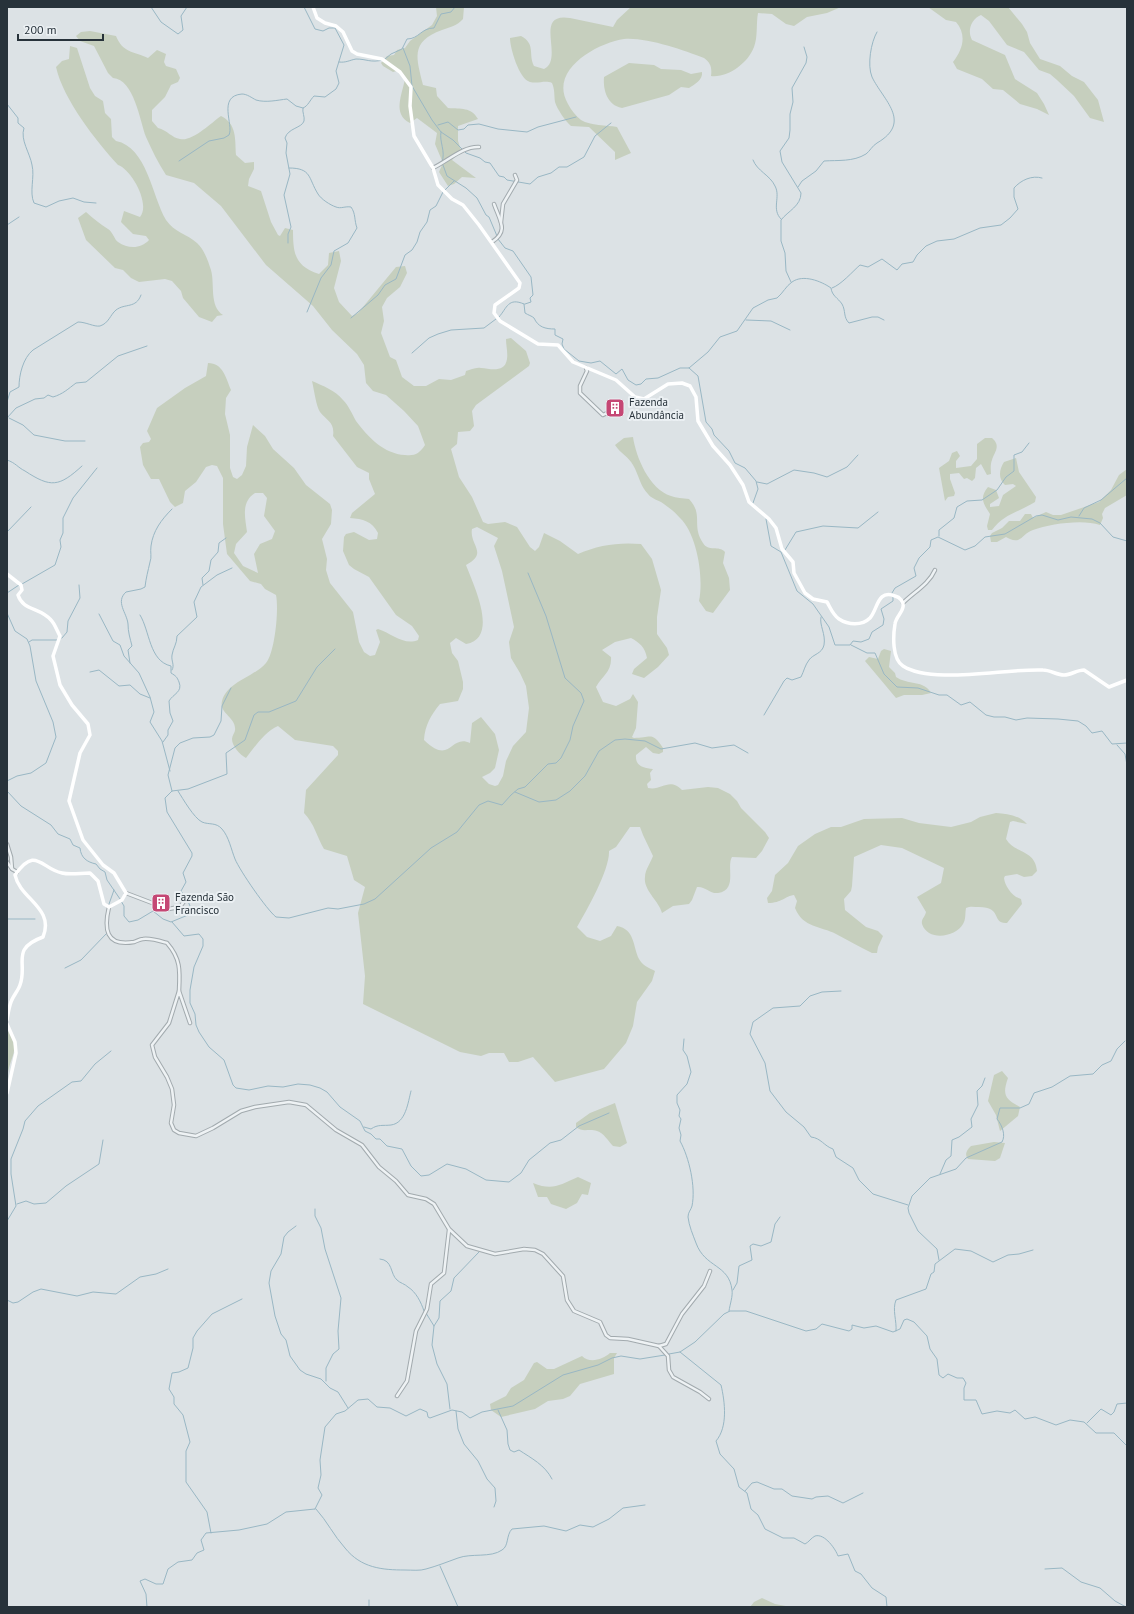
<svg xmlns="http://www.w3.org/2000/svg" width="1134" height="1614" font-family="'PT Sans',sans-serif">
<style>
.green{fill:#c6cfbe;fill-rule:evenodd}
.lines{fill:none;stroke-linecap:round;stroke-linejoin:round}
.stream{stroke:#99b7c4;stroke-width:1}
.street-casing{stroke:#a2aaae;stroke-width:4.5}
.street{stroke:#eef2f4;stroke-width:2.5}
.secondary{stroke:#fff;stroke-width:3.5}
.labels{text-anchor:middle;dominant-baseline:central;stroke-width:4;stroke-linejoin:round;paint-order:stroke}
.poi-label{font-size:11px;fill:#27323a;stroke:#ebf0f3;text-anchor:start}
</style>
<rect width="100%" height="100%" fill="#dce2e5"/>
<g class="green">
<path d="M436 7H464L463 19C457 26 450 27 442 30 409 42 417 59 423 85L436 88 437 96 448 108C461 109 471 107 478 119L458 126V141L461 150 452 160 476 178 462 177 454 184 448 186 439 172 443 163 435 144 437 133 417 118 410 123C392 114 402 95 405 79L400 70 393 72 383 66 381 63 387 56 394 55 397 50 405 48 410 41 432 25 437 16Z"/>
<path d="M631 7H841L827 13 807 17 794 26 786 24 772 14 758 13C756 23 758 37 754 47 748 63 728 78 711 76 712 68 711 63 704 58 683 50 646 37 624 39 597 43 548 70 568 104 571 110 576 116 581 120 591 126 606 125 617 127L631 153 615 160V152L589 127 571 126C566 122 557 109 555 102 554 95 555 90 552 83 545 80 538 84 530 82 519 79 510 48 510 38L521 36C536 44 528 54 534 66L544 69C565 59 532 12 570 18L613 27 617 20Z"/>
<path d="M928 7H1008L1022 24 1027 32 1030 43 1040 59 1060 66 1072 76 1084 82 1098 100 1104 122 1090 118 1074 96 1057 80 1050 74 1039 70 1024 52 1007 45 989 21 981 15C971 19 967 31 972 40L1005 55 1015 79 1037 93 1044 104 1049 115 1037 109 1020 104 1003 90 993 89 982 79 957 69 953 62C963 49 967 35 956 22L946 20Z"/>
<path d="M90 31 116 36C123 53 133 51 148 58L157 50 166 54 164 62 166 66 176 69 180 78 178 82 171 85 165 97 152 110V121L158 128C167 130 172 138 180 139 192 142 211 123 221 116 237 124 235 139 236 155L245 163 254 162V169L249 179 248 186 261 191 271 222 278 235 280 236 285 228 293 230C293 254 295 266 319 274L328 265 329 253 339 251 341 261 334 288 339 302 352 316 358 313 396 267 405 266 407 273 400 287 387 298 382 307 384 321 381 333 390 357 396 360 402 377 414 386H426L439 379 451 380 465 375 466 371C471 370 475 367 481 368 491 369 505 373 507 359 508 352 506 346 506 339L511 338 526 351 530 363 529 366 476 405 472 411 474 426 470 431 458 432 457 444 451 449 459 477 472 497 483 522 488 524 505 522 517 527 530 547 535 551 539 547 544 533 560 541 578 554C598 545 619 542 641 544L652 559 661 590 657 617V634L667 648 669 655 658 667 644 678 632 674 634 669 647 658C645 647 640 643 631 638L615 642 602 650 611 657C612 672 602 676 596 687L603 702 616 706 630 699 633 694 638 702 636 728 632 737 634 738C651 738 652 731 663 748V752L659 754 653 753 646 747 636 755C635 766 643 768 653 769L650 773 651 780 647 784 648 788C662 791 669 777 682 790L708 787 718 788 730 794 737 801 741 808 765 832 769 838 762 851 756 858 732 857C726 867 738 890 718 893 710 894 705 886 697 887L692 900 689 904 673 906 662 913C659 901 643 890 645 877 645 870 651 862 653 856L643 835 640 827H630L616 847 609 851C610 869 587 910 577 927L587 937 600 941 611 936 617 926C635 929 633 947 639 959 642 965 649 968 655 971L652 981 637 1002 633 1026 626 1043 604 1069 555 1082 533 1057 518 1062H509L504 1053H489L481 1056 460 1052 363 1004 365 976 358 913 365 887 354 880 347 856 324 849C317 837 314 823 304 813L306 790 338 755V751L333 746 295 740 278 726C264 732 255 747 246 758 240 755 232 746 232 739 232 735 236 732 235 728 235 717 219 713 222 701 227 682 254 677 266 663 275 652 279 609 276 595L265 589 261 584 250 581 227 554 223 524V478L217 466 212 465 206 467 196 482 185 491 183 503 175 507 170 502 159 479H151L143 465 140 447 143 443 149 442 151 439 147 431 157 408 185 388 206 376 208 363C223 363 226 378 231 390L226 398 225 414 230 435V468L233 477 237 479 242 475 246 466 247 447 253 425 265 436 273 449 294 468 306 485 330 504 332 510 331 524 322 539 327 559 326 570 330 583 353 612 359 642 364 652 370 656 375 655 380 642 376 630 378 629C391 633 404 646 418 640L419 636 412 626 396 615 369 577 354 569 349 565 343 551 344 537 346 534 354 532 369 540 377 539 378 533C372 521 363 519 350 518L352 513 375 494 369 479V473L357 467 333 436C335 422 327 421 320 412 316 406 314 389 312 381 323 386 335 390 343 400 349 406 352 414 356 421 368 437 384 454 405 455 415 456 419 454 425 445L418 426 404 411 386 395 373 391 366 383 364 365 357 354 332 330 313 306 266 265 221 206 194 183 166 175C158 163 152 150 146 137 140 121 134 79 113 78L108 73 94 46 80 41 76 36 81 32ZM255 493H263L267 498 264 516 275 531 272 539 260 544 254 554 258 573 243 566 234 553 236 544 247 532C245 517 241 502 255 493ZM477 527 498 538 494 546 502 571 514 627 509 642 511 658 520 673 526 686 529 708 526 732 513 746 506 761 503 776 498 785 495 786 489 784 482 777 490 773 495 768 499 750 495 734 481 717 472 723 470 743C450 734 451 766 424 740 425 725 431 715 440 704L458 701 463 689V682L458 661 452 653 450 643 456 638 466 644C500 638 473 584 466 565 489 553 469 545 472 529Z"/>
<path d="M70 46 77 48 90 88 95 96 103 101 105 113 111 119 112 137 116 141C147 147 152 196 166 220 174 232 187 234 197 243 204 249 208 261 211 270 215 284 209 306 223 315L217 316 212 322 199 317 183 298 181 291 172 281 165 279 139 282 131 278 123 270 115 268 86 240 78 218 86 212C94 219 100 224 108 229 113 232 114 239 118 242 128 249 141 249 149 240L146 236 133 234 121 222 124 211 140 217C151 204 131 169 118 165 96 141 63 99 56 67L62 61 69 59Z"/>
<path d="M629 63 654 65 661 69 681 70 691 74 702 72C703 80 695 84 689 88L681 87 669 95 622 108C607 105 603 90 604 77Z"/>
<path d="M633 437C636 457 649 489 671 496 676 498 683 498 689 499 704 515 691 525 703 543 708 552 719 545 725 552L723 563 729 578 730 590 713 613 706 611 699 601C704 578 697 534 680 518 675 512 667 506 661 502 657 500 651 498 648 494 640 486 639 475 633 465 629 457 620 453 615 445L624 438Z"/>
<path d="M985 438H992C1001 446 995 451 992 460 990 465 991 470 991 474L987 475 981 464 976 468 975 478 972 481 967 478 964 479 959 473 950 474V479L955 493 954 496 948 497 945 501 939 468 949 461 952 453 957 451 960 456 956 461V468L971 466 977 459V444Z"/>
<path d="M1016 458 1019 472 1036 497 1035 502C1019 512 1004 514 992 530H988L987 526 990 514C982 502 980 497 988 487L996 490 999 498 990 504V507L999 506 1003 495 1016 486 1013 484 1005 485C998 478 999 470 1004 462Z"/>
<path d="M1127 469V495L1105 508 1102 514 1103 518 1100 525C1082 519 1050 524 1033 530 1026 532 1023 538 1018 540 1013 541 1010 539 1006 537L997 542H991L990 536 992 533 1002 528 1009 521H1020L1025 514H1031L1033 518 1046 512 1053 515H1061L1099 502 1111 490 1119 475Z"/>
<path d="M884 649 891 651 889 667 895 673 896 677C907 685 925 680 931 693L922 695H904L896 698 865 661 869 657 878 659 881 651Z"/>
<path d="M996 813C1007 814 1019 815 1027 824L1013 821 1010 822 1006 839C1015 854 1035 849 1037 871L1032 876 1024 877 1017 874 1005 876 1004 878C1005 887 1013 897 1021 899L1022 904 1007 923C991 924 1003 907 979 907 974 907 970 906 966 908 965 913 966 920 963 924 956 937 928 942 922 924 921 919 925 917 926 912L917 897 941 883 944 868 902 848 881 845 854 857 852 886 851 891 844 899 845 910 866 927 878 931 883 936 878 947 877 953H872C859 947 848 940 836 934 821 926 803 928 795 908L797 901 794 895C785 896 782 903 768 903L767 898 772 891 775 875 788 863 798 846 815 834 831 827H841L864 819 902 818 919 823 951 827 971 822 980 817Z"/>
<path d="M7 1026C21 1055 11 1051 7 1078Z"/>
<path d="M1002 1071 1008 1078C1002 1095 1005 1099 1020 1107L1018 1116 1000 1131 996 1115 988 1101 994 1075Z"/>
<path d="M615 1103 627 1143 620 1147 613 1146C608 1141 604 1133 597 1131 589 1128 583 1133 576 1127V1123L590 1113Z"/>
<path d="M994 1142 1005 1143 1000 1158 995 1161 968 1159C964 1154 967 1150 971 1146Z"/>
<path d="M578 1177 591 1183 588 1195 582 1194 577 1203 566 1209 551 1204 547 1197H538L533 1183C553 1191 559 1185 578 1177Z"/>
<path d="M610 1353H617L614 1358V1374L580 1384 570 1396 563 1399 548 1401 535 1409 501 1417 491 1410 490 1404 506 1396 511 1388 524 1380 534 1363 537 1362 547 1369H554L582 1356C590 1364 603 1359 610 1353Z"/>
<path d="M762 1598 775 1604 791 1607H750L754 1602Z"/>
</g>
<g class="lines">
<g class="stream">
<path d="M151 7 161 22 178 34 183 30 181 16 187 7"/>
<path d="M403 48 410 66 412 86 432 120 441 132 453 140 466 153 480 158 485 162 490 163 499 176 504 177 507 180 530 184 538 177 551 173 559 167H567L584 157 595 136 611 123"/>
<path d="M385 59 391 54 402 49 407 39C419 39 421 28 434 28L441 14 451 12 455 7"/>
<path d="M339 62C346 63 350 60 356 59 367 59 370 63 383 60"/>
<path d="M7 104 18 118V123L24 128C20 140 30 153 32 165 35 177 29 192 34 203L46 207 59 201 73 198 84 202 96 203"/>
<path d="M438 125 448 122 458 130 464 129 468 125 479 124 498 129 527 132 538 127 576 117"/>
<path d="M441 132C439 142 446 151 442 162"/>
<path d="M753 160C757 171 770 175 775 186 781 197 771 209 781 219"/>
<path d="M179 161 209 141 224 138 229 135C234 125 217 96 242 94 247 94 252 98 256 100 266 103 278 100 287 99L296 106 303 108"/>
<path d="M443 165 447 176 466 188 477 198 486 215 489 217 497 236"/>
<path d="M289 168C312 168 308 178 318 194 321 199 330 205 336 207 341 209 345 206 351 207 356 214 354 220 357 228L348 243 334 251 331 265 321 278 307 312"/>
<path d="M798 187 802 181 816 171 824 161C838 160 853 162 866 154 870 151 872 146 877 143 913 122 883 100 872 77 867 65 871 42 877 32"/>
<path d="M445 190 454 181"/>
<path d="M7 225 19 217"/>
<path d="M498 239 505 248 513 251 531 277 533 295 530 298 531 302 525 304"/>
<path d="M288 243V234L291 227 284 195 290 174 286 153 287 143 285 138C288 128 302 128 304 121 305 117 302 112 303 108 308 106 310 100 314 96L325 97 336 89 339 83 336 71 344 45 335 28H329L323 31 315 29 304 7"/>
<path d="M791 282 786 271 785 253 781 241V220C788 211 801 206 801 193L782 162 780 151 789 138 790 130V114L793 102 792 88 806 63 807 57 804 47"/>
<path d="M832 288C841 285 853 271 860 265L868 267 882 259 897 270 902 264 913 262 917 255 926 246 937 241 954 239 980 228 1001 225 1010 218 1018 209 1014 197V188C1021 180 1032 175 1042 178"/>
<path d="M524 304 525 313C528 315 532 316 534 318 538 327 545 329 555 329V335L563 339 562 344 564 349 579 361 591 363 600 361 616 374 622 369 628 380 636 385 641 384 646 379 658 378 680 368H689L708 352 720 337 737 331 753 308 768 300 777 298C783 293 786 286 792 282 803 274 821 281 831 288 832 296 838 298 842 304 846 311 843 317 849 323L872 317H878L884 320"/>
<path d="M499 317C507 308 508 297 524 304"/>
<path d="M351 318 378 295 385 285 396 279 405 255 412 250 417 242 420 232 427 222 430 210 436 206 443 192"/>
<path d="M746 320 771 321 790 330"/>
<path d="M412 353 429 338 438 334 451 330 484 328 496 319"/>
<path d="M689 368 698 376 706 422 712 429 714 435 729 451 735 463 745 468 756 481 758 489 753 503"/>
<path d="M7 402 10 392 19 387C19 375 23 358 33 350L78 322C86 322 94 327 100 326 109 323 110 315 116 310 125 303 136 309 141 295"/>
<path d="M7 418 16 408 35 399 44 398 48 395 53 397C63 394 68 389 76 383L86 382 118 356 147 346"/>
<path d="M9 418 23 425 34 435 65 441H85"/>
<path d="M7 460C16 463 17 467 25 471 51 488 59 487 82 466"/>
<path d="M757 482 767 484 794 470 814 473 827 477 847 467 858 455"/>
<path d="M1079 516 1084 508 1101 500 1127 478"/>
<path d="M766 519 771 546 781 552 797 591 813 604 829 627 835 645H850L853 641 861 642 869 639 872 632 883 625 884 619 881 609 893 601V596"/>
<path d="M7 532 31 507"/>
<path d="M939 536V530L954 518 957 507 967 501 982 500 997 490 1006 477 1014 471V455L1022 452 1029 443"/>
<path d="M785 550 796 532 823 526 858 528 878 512"/>
<path d="M22 584 55 565 61 547 60 540 63 533V518L73 498 97 468"/>
<path d="M203 585 202 578 209 571 211 560 218 552 219 543 226 538"/>
<path d="M7 593 19 585"/>
<path d="M892 593 895 588 916 576 914 568 919 558 930 547 931 540 938 537 965 550 975 546 985 537 1005 534 1036 516 1042 515 1058 520 1071 517 1092 519 1100 523 1113 537 1127 541"/>
<path d="M7 613 15 631 27 639 30 646 36 681 53 722 56 737 46 763 31 773 17 776 7 781"/>
<path d="M99 614 113 641 120 645 124 656 139 673 150 697 154 712 150 722 162 741 170 771"/>
<path d="M140 615C150 631 149 661 171 666V673C176 676 177 677 179 682 183 692 173 694 169 701L170 713 173 721 168 730V735L163 742"/>
<path d="M62 638 67 632 68 621 80 598 79 585"/>
<path d="M29 642 32 640H57"/>
<path d="M851 645 867 653H875L884 674 897 687 918 688 939 695H947L961 705 970 702 986 715 994 717H1005L1016 720 1027 718 1058 719 1078 721 1086 726 1092 733 1102 731 1112 744 1127 743"/>
<path d="M130 663 128 650 132 646C130 638 128 632 128 624 127 613 115 602 126 592L141 589 145 587C146 578 148 571 150 562 152 557 150 552 151 546 153 531 161 520 172 509"/>
<path d="M172 670C175 665 171 661 172 655 173 648 177 644 177 636L197 617 194 602 201 587 217 575 232 568"/>
<path d="M90 672 99 670 119 686 130 685 140 694 150 698"/>
<path d="M764 715 784 681 787 678 792 680 801 677C804 671 805 665 809 660 813 654 822 654 824 645 826 634 819 625 821 617"/>
<path d="M1117 745 1125 754 1127 765"/>
<path d="M7 791 21 806 51 825 58 834 70 839 73 845 80 848C81 858 87 862 96 864L100 869 105 872 107 880 120 899"/>
<path d="M172 791 168 775 175 748 180 743 193 738 210 737 214 735 221 721 222 706 231 688"/>
<path d="M178 791C183 799 194 818 202 822 209 825 216 822 222 829 229 837 231 849 235 859 240 871 267 910 276 917L289 918 328 908 338 909 364 904 375 899 431 848 457 832 479 805 488 801 502 805 511 795 518 789 525 787 548 764 556 763 561 758 570 740 573 726 584 701 581 693 565 678 546 616 528 573"/>
<path d="M515 792 539 802 556 800 570 791 585 776 599 751 615 740 625 739 645 741 661 749 695 743 712 748 734 745 748 753"/>
<path d="M185 897 181 891 186 882 183 873 192 856V853L167 812 165 798 172 791 188 789 227 774 226 753 245 740 254 715 258 712H269L296 701 317 667 335 649"/>
<path d="M121 901 124 906V916L129 922 138 920 153 911 163 919 171 922 188 915 190 906 187 899"/>
<path d="M109 904 114 890"/>
<path d="M7 919H35"/>
<path d="M172 922 184 936 199 934 203 939V946L194 967 190 990V1003L195 1014 196 1025 199 1032 209 1047 224 1060 233 1085 236 1088 249 1090 268 1086 283 1087 298 1084 310 1085 320 1088 327 1092 340 1107 360 1121 365 1131 371 1134 376 1139H380L387 1146 402 1149 411 1166 421 1176 429 1175 447 1164 466 1169 486 1180 509 1182 521 1173 529 1160 550 1143 561 1140 579 1126 609 1113"/>
<path d="M65 968 81 960 107 933"/>
<path d="M841 991 822 992 810 996 800 1006 773 1008 753 1022 750 1034 765 1063 770 1091 786 1112 804 1127 811 1137C821 1138 824 1146 833 1149L836 1157 853 1168 859 1180 873 1194 908 1205"/>
<path d="M684 1039 683 1050 687 1056 691 1072 687 1084 677 1095V1103L680 1110 679 1116 681 1119 679 1128 681 1135 680 1141C689 1157 696 1187 692 1206 691 1210 688 1212 688 1217 689 1226 693 1235 696 1243 705 1268 729 1264 732 1290 733 1296 730 1304 729 1311"/>
<path d="M364 1127 371 1129C378 1124 383 1126 391 1125 406 1123 408 1102 411 1091"/>
<path d="M940 1174 946 1160 951 1156 952 1140 959 1137 972 1127 971 1119 978 1105 977 1091 982 1086 985 1078"/>
<path d="M17 1204 26 1201 34 1204 46 1203 66 1186 99 1164 103 1140"/>
<path d="M315 1209V1216L321 1228 325 1249 341 1298 338 1331 339 1349 333 1354 326 1368V1381"/>
<path d="M7 1221 16 1206 11 1174V1159L23 1129 25 1121 38 1106 72 1082 81 1081 95 1064 111 1051"/>
<path d="M296 1226 288 1232 284 1237 281 1254 271 1271 269 1283 275 1316 281 1334 286 1340 290 1356 300 1370 306 1374 321 1379 330 1388 338 1392 348 1408"/>
<path d="M380 1259C393 1260 390 1274 397 1280 400 1283 405 1284 408 1287 416 1292 421 1302 424 1311"/>
<path d="M939 1260 937 1249 918 1231 909 1213 908 1208 912 1196 930 1178 956 1169 966 1158 1002 1142C1006 1135 1002 1125 997 1119L1000 1108H1020L1029 1104 1034 1093 1052 1087 1070 1076 1093 1074 1102 1065 1111 1061 1117 1049 1125 1041"/>
<path d="M733 1290 737 1283 739 1266 752 1260 750 1246 753 1244 761 1246 771 1242 775 1224 780 1217"/>
<path d="M7 1300 13 1303 18 1302 33 1292 41 1289 77 1296 93 1292 116 1294 140 1277 156 1274 168 1269"/>
<path d="M426 1313 434 1326 432 1345 437 1364 447 1384 450 1409"/>
<path d="M434 1326 439 1318 440 1301 451 1291 454 1278 479 1252"/>
<path d="M896 1331C897 1321 892 1310 896 1300L926 1289 931 1274 934 1272 935 1264 955 1249 971 1251 993 1262 1008 1255 1019 1254 1033 1250"/>
<path d="M680 1352 721 1385C725 1402 728 1427 716 1441L720 1454 734 1469 739 1487 747 1493 751 1509 758 1515 765 1529 783 1538H794L805 1544C809 1542 811 1538 815 1536 825 1533 836 1550 838 1556L848 1554 855 1571 861 1574 872 1588 886 1597 887 1607"/>
<path d="M669 1354 680 1352 695 1342 724 1314 730 1311H746L806 1331 816 1329 822 1324 849 1331 852 1329V1325L864 1328 876 1326 893 1332 900 1329 904 1320 907 1319 914 1322 927 1336 930 1349 937 1359 939 1375 943 1378 948 1374 957 1378H963L966 1383 964 1388V1400H976L982 1414 997 1411 1010 1413 1015 1410 1025 1419 1035 1417 1056 1425 1070 1420 1084 1422 1096 1433H1114L1127 1446"/>
<path d="M498 1410 507 1430 508 1444 510 1450 514 1452 519 1450C531 1458 545 1465 552 1479"/>
<path d="M456 1411 458 1429 464 1444 478 1461 487 1479 495 1488 496 1501 494 1507"/>
<path d="M1087 1423 1101 1409 1111 1415 1114 1412 1117 1404 1127 1403"/>
<path d="M745 1491 752 1483 757 1482 774 1489H782L792 1496 812 1499 816 1497 828 1496 843 1503 863 1493"/>
<path d="M315 1509 322 1495 318 1488 321 1475 320 1460 325 1427 336 1414 345 1411 358 1400 368 1399 377 1407 390 1408 406 1416 420 1409 427 1412 428 1417 430 1418 452 1410 462 1412 470 1418 482 1412 513 1406 563 1375 598 1365 612 1358 621 1356 640 1359 665 1355"/>
<path d="M316 1509C327 1521 334 1536 345 1548 361 1568 382 1570 405 1570 412 1570 420 1571 426 1569 437 1566 447 1562 458 1558 471 1553 491 1558 502 1550 509 1546 506 1535 512 1529L544 1526 566 1531 580 1525 593 1527 609 1519 623 1508 645 1505"/>
<path d="M211 1533 207 1512 186 1482V1451L190 1442 183 1415 174 1404V1397L169 1389 172 1373 179 1372 188 1368 193 1348V1338L197 1331 212 1314 242 1299"/>
<path d="M440 1566 458 1607"/>
<path d="M1045 1569 1062 1568 1081 1582 1100 1588 1115 1601 1126 1607"/>
<path d="M369 1600V1607"/>
<path d="M147 1607 146 1594 140 1581 145 1579 156 1584H163L168 1569 178 1562 192 1560 197 1553 204 1550 201 1540 206 1533 239 1530 267 1524 286 1512 315 1509"/>
</g>
<g class="street-casing">
<g id="street">
<path d="M433 168C448 161 463 146 479 147"/>
<path d="M501 222 503 204 517 180 515 175"/>
<path d="M492 242C509 231 500 221 494 204"/>
<path d="M586 368 587 371 580 386V393L603 415 609 412 608 403"/>
<path d="M903 603C914 592 929 584 935 570"/>
<path d="M7 844 11 857 12 869"/>
<path d="M7 862 12 869 17 872"/>
<path d="M126 893 168 909 180 907 188 896"/>
<path d="M109 907C104 928 105 947 134 942 137 941 140 939 143 939 151 938 160 941 167 943 181 959 180 971 179 991"/>
<path d="M190 1023 179 991 169 1023 152 1045 155 1057 167 1077 172 1089 174 1105 171 1123 174 1130 179 1133 196 1136 213 1128 241 1111 255 1107 289 1102 306 1105 336 1130 362 1145 379 1167 396 1181 408 1195 426 1199 434 1204 449 1229 467 1246 495 1254 524 1249 535 1250 543 1254 563 1276 567 1300 574 1311 600 1322 606 1335 610 1338 628 1339 659 1346 666 1344 682 1314 704 1286 710 1271"/>
<path d="M659 1346 668 1356 669 1370 673 1377 700 1392 709 1399"/>
<path d="M397 1396 407 1381 416 1331 427 1309 431 1284 444 1273 449 1230"/>
</g>
</g>
<use href="#street" class="street"/>
<g class="secondary">
<path d="M313 7 317 18 325 23 336 26 343 32 352 51 357 54 382 59 400 72 411 87 410 106 414 136 433 168 438 185 452 199 463 205 479 225 520 283 519 288 495 305 494 313 500 321 538 344 558 345 573 362 616 380 635 397 644 399 668 384 682 383 690 386 696 397 698 421 713 446 730 465 743 485 749 502 769 519 776 528 782 549 793 562 794 573 805 593 813 599 827 602C830 607 833 615 839 619 848 625 862 626 870 618 878 609 877 589 895 596 900 597 904 602 903 607 902 613 896 617 895 624 893 636 892 659 903 666 932 685 1007 668 1043 670 1050 670 1057 675 1064 675 1071 675 1077 670 1084 670L1109 687 1127 680"/>
<path d="M7 574 21 585 22 590 18 595C23 611 40 607 51 620 55 624 57 631 60 636L53 656 60 685 72 705 88 724 90 735 80 753 69 801 83 840 103 865 114 873 126 893 122 900 109 907 104 904 98 881 90 873C81 873 70 875 62 873 41 869 36 845 15 875 20 899 55 908 43 937 10 949 28 963 20 985 18 991 13 996 11 1002 9 1007 8 1014 7 1020"/>
<path d="M7 1024 15 1042 16 1053 7 1093"/>
</g>
</g>
<defs>
<g id="building-square" transform="scale(1)"><rect x="-9" y="-9" width="18" height="18" rx="4" fill="#c54774" stroke="#ebf0f3"/><path d="M-4-6H4V6H1V3H-1V6H-4ZM-2.5-4.3h1.7v1.8h-1.7ZM.8-4.3h1.7v1.8H.8ZM-2.5-1h1.7V.8h-1.7ZM.8-1h1.7V.8H.8Z" fill="#fff"/></g>
</defs>
<g fill-rule="evenodd">
<use href="#building-square" x="615" y="408"/>
<use href="#building-square" x="161" y="903"/>
</g>
<g class="labels">
<g class="poi-label">
<text x="629" y="402">Fazenda<tspan x="629" dy="13">Abundância</tspan></text>
<text x="175" y="897">Fazenda São<tspan x="175" dy="13">Francisco</tspan></text>
</g>
</g>
<rect width="1134" height="1614" fill="none" stroke="#27323a" stroke-width="16"/>
<path d="M18 34v6h85v-6" fill="none" stroke="#27323a" stroke-width="2"/>
<text x="24" y="34" font-size="12" fill="#27323a" stroke="#ebf0f3" stroke-width="3" paint-order="stroke">200 m</text>
</svg>
